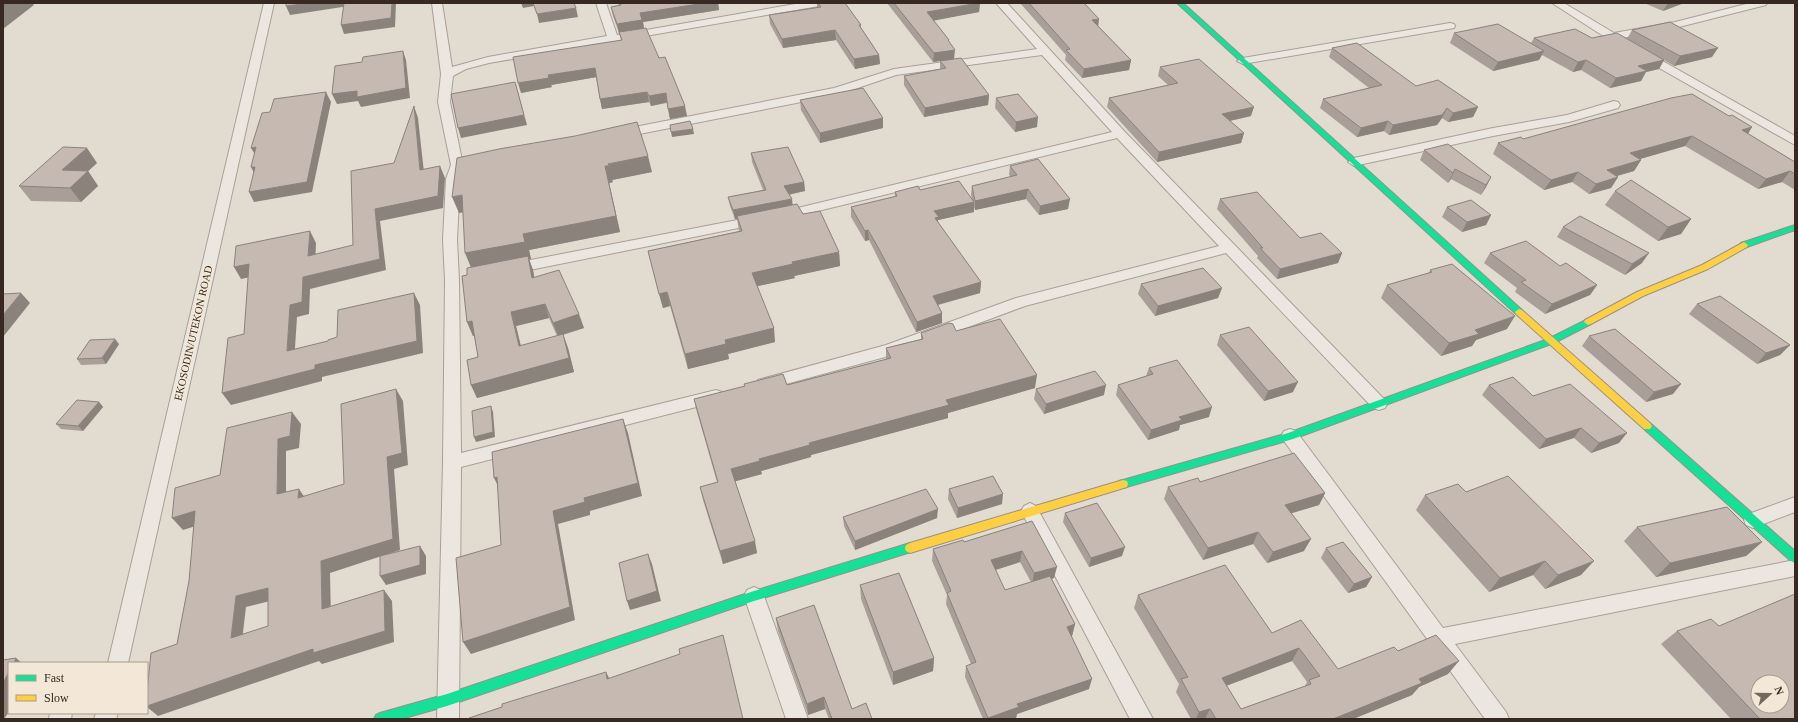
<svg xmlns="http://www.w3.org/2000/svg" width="1798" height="722" font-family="'Times New Roman',serif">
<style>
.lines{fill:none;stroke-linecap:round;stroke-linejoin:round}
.street-casing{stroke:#a8a098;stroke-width:2}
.fast-casing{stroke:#989088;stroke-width:2}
.slow-casing{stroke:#989088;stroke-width:2}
.street{fill:#ebe7e0;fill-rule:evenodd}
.fast{fill:#16e098;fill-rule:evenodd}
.slow{fill:#ffcf43;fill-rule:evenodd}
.wall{fill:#aa9f98;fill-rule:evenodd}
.shaded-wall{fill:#8b827c}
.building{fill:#c6b9b1;stroke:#8b827c;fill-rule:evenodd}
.labels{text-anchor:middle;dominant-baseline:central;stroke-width:3;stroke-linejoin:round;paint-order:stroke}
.street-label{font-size:11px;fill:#372921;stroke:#f3e7d7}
</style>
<rect width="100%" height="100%" fill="#e2dbd0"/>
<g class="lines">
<g class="street-casing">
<g id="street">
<path d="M264 3H274L128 663H108Z"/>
<path d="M432 3H442L452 67 488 57 607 36 596 3H606L617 35 801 3H824L819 6 489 63 466 69 453 76 450 102 463 165 460 179 457 240 459 280 461 453 716 390 722 392 724 396 722 400 716 402 461 467 459 719H437L443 462 445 280 443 240 446 179 451 165 438 102 441 74Z"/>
<path d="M996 3H1007L1124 131 1385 400 1387 404 1385 408 1379 410 1373 408 1226 253 1025 306 896 354 764 390 758 388 756 384 758 380 886 345 1016 298 1219 246 1117 138 781 220 776 219 774 216 776 213 781 212 1112 132 1042 55 896 75 837 95 619 138 613 134 619 130 834 88 894 69 1037 49Z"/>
<path d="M1552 3H1564L1614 33 1675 22 1750 3H1767L1766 5 1675 28 1622 38 1795 136V145L1608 39Z"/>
<path d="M1450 23 1454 24 1455 26 1454 28 1243 64 1237 61 1243 58Z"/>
<path d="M1614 101 1618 102 1620 105 1618 108 1569 122 1493 136 1354 166 1348 162 1354 158 1493 128 1567 115Z"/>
<path d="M758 216 763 217 765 220 763 223 510 274 505 272 503 269 505 266 510 264Z"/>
<path d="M1290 429 1296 431 1443 628 1795 560V576L1455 644 1506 712 1509 719H1485L1284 441 1281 436 1284 431Z"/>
<path d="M1795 497V512L1753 528 1746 525 1744 520 1746 515Z"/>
<path d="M1030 503 1036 506 1153 719H1130L1021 511 1024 506Z"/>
<path d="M754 587 761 590 764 596 808 719H786L744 596 747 590Z"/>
<path d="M50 713H72L71 719H49Z"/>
<path d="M96 713H118L116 719H94Z"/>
</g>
</g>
<g class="fast-casing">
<g id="fast">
<path d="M1177 3H1183L1522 310 1523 312 1522 314H1516Z"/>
<path d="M1795 225V230L1747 247 1744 248 1740 245 1741 243Z"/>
<path d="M1588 319 1592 322 1591 324 1554 343 1293 439 1123 488 1119 487 1118 484 1119 481 1123 480 1288 433 1548 339Z"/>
<path d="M1647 422 1650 423 1795 551V563L1791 561 1644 429 1642 426 1644 423Z"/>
<path d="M910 543 914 545 915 548 914 551 754 601 447 706 401 719H374L376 715 380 713 447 694 754 591Z"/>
</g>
</g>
<g class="slow-casing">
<g id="slow">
<path d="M1744 242 1748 245 1747 247 1708 269 1643 296 1591 324 1588 325 1584 322 1585 320 1637 292 1702 265Z"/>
<path d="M1519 309 1522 310 1650 423 1652 426 1650 429H1644L1516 314 1515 312Z"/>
<path d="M1123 480 1127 481 1128 484 1127 487 910 553 906 551 905 548 906 545 910 543Z"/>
</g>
</g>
<use href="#street" class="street"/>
<use href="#fast" class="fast"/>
<use href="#slow" class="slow"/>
</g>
<g class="wall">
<path d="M618 3H718L719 10 643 22 644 28 687 116 670 119 667 103 651 106 649 102 602 109 600 99 596 77 551 85 552 87 521 93 621 40 619 33 613 16 611 7 619 6Z"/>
<path d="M817 3H845L861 25V28L879 55 880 64 855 69 836 40 783 48 770 24 769 15 817 8Z"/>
<path d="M887 3H980L979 12 933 20 949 42 954 59 989 95 988 105 924 117 904 85V76L940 69V61L933 62Z"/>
<path d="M1020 3H1084L1098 26 1131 60 1129 70 1082 78 1065 60 1066 55Z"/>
<path d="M1644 3H1684L1663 11Z"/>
<path d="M1632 30 1712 57 1674 66 1664 60 1659 69 1646 72 1641 81 1610 88 1581 70 1573 72 1542 55 1539 60 1493 71 1450 43 1454 33 1531 43 1534 38 1627 39Z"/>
<path d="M1332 48 1416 86 1478 107 1473 117 1448 122 1442 118 1437 125 1389 135 1384 131 1357 137 1320 108 1323 99 1369 88 1329 57Z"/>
<path d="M1160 67 1251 116 1230 121 1244 133 1241 143 1157 162 1107 107 1109 98 1168 85 1158 76Z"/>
<path d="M996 98 1037 127 1015 132 995 108Z"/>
<path d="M800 100 883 118V128L820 143 801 110Z"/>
<path d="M1729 116 1752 127 1748 134 1795 162V190L1782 182 1758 189 1685 146 1639 159 1641 160 1634 171 1616 176 1618 177 1611 188 1589 194 1572 182 1544 190 1493 154 1498 143 1523 139Z"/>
<path d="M575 136 652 172 612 180 613 182 609 183 620 232 529 250 531 259H529L533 270 534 278 584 328 563 335 568 348 574 372 477 398 471 385 478 357 474 336H473L467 322V275L471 267 463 212 459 213ZM549 318 557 336 521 346 516 326Z"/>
<path d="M1424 150 1491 177 1486 187 1481 195 1451 179 1448 183 1420 160Z"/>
<path d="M751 153 804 182 805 191 789 195 792 205 803 214 839 252 840 266 794 276 795 278 757 286 775 342 728 354 729 359 688 369 670 306 663 308 648 251 739 231 737 219H735L730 206 728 197 763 190 752 162Z"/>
<path d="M97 163 88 171 98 186 81 202 31 201 19 186Z"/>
<path d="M1010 166 1068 209 1039 215 1026 199 975 210 974 207V212L938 220V223L981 282 980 293 938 305 942 313V323L916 332 879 260 869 240 865 241 851 217V207L895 197V192L920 190 972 199 971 195 972 186 1011 177 1009 175Z"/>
<path d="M1615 191 1691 219 1681 234 1658 241 1605 205Z"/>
<path d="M1220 199 1300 238 1342 253 1338 263 1277 279 1257 258 1258 256 1217 209Z"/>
<path d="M1447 207 1491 215 1486 225 1462 232 1442 217Z"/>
<path d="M1563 227 1642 263 1625 275 1557 237Z"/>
<path d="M1490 253 1560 266 1597 285 1590 295 1545 314 1515 292 1517 288 1484 263Z"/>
<path d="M1430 270 1507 329 1476 340 1472 346 1441 356 1381 298 1387 285 1429 273Z"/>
<path d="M1141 284 1222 288 1218 298 1155 316 1138 294Z"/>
<path d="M1697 304 1790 345 1780 355 1757 364 1689 314Z"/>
<path d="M956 331 1035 388 948 413V418L811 455V457L761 471 762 474 735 481 757 553 723 564 703 500 700 487 717 482 697 412 694 399 745 386 744 384 787 385 886 359V348L921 339V333Z"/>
<path d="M1220 335 1293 392 1264 401 1217 345Z"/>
<path d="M1589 336 1673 394 1646 402 1582 346Z"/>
<path d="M119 344 106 364 81 365 77 359Z"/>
<path d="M1149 368 1209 417 1180 425 1179 430 1148 440 1116 395 1118 385 1146 376Z"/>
<path d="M1489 385 1533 396 1619 443 1591 453 1574 438 1539 449 1482 395Z"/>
<path d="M1036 389 1104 395 1044 414 1034 399Z"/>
<path d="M99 402 103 407 83 431 61 429 56 424Z"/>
<path d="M1200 482 1325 493 1319 505 1291 513 1304 551 1267 563 1253 544 1203 560 1164 499 1168 487Z"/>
<path d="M949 489 1002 504 957 518 948 499Z"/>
<path d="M1466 492 1581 575 1545 589 1533 575 1489 592 1416 510 1425 495Z"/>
<path d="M1065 513 1122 556 1089 567 1063 522Z"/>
<path d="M843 517 937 518 855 550 844 526Z"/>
<path d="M1032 521 1054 578 1051 579 1075 624 1072 636H1071L1089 689 1017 714 1016 718 1013 719H983L965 677 966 666 971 664 946 604 947 595 932 561 933 549 964 542ZM1020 562 1031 582 1005 590 995 570Z"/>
<path d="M1637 527 1762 542 1746 556 1656 577 1624 541Z"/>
<path d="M1326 548 1372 577 1366 587 1348 593 1321 558Z"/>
<path d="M860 585 934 658 933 671 893 685 861 599Z"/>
<path d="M1138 595 1272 633 1338 669 1448 674 1419 687 1412 695 1353 719H1191L1176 692 1179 684 1134 608ZM1292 661 1307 682 1305 686 1241 709 1226 686Z"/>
<path d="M776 618 852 709 872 719H829L825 709 808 715 778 631Z"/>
<path d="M1719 626 1795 719H1731L1661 644 1677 631Z"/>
</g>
<g class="shaded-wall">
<path d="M5 3H32L34 5 3 29V5Z"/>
<path d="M309 3H347L349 6 290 15 286 6Z"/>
<path d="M392 3H396L395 27 344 34 341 25Z"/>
<path d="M521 3H533L534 6 523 8Z"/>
<path d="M705 3H718L719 10 643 22 644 29 619 33 617 24 640 13Z"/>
<path d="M980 3 979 12 927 22V12Z"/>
<path d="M1668 3H1684L1663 11Z"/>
<path d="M576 8 578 17 539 23 537 14Z"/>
<path d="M1099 19 1098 28 1092 20Z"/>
<path d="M835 30 836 40 783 48 782 39Z"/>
<path d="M1718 48 1712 57 1674 66 1680 56Z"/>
<path d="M955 50 954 59 933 62 934 53Z"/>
<path d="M403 51 406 60 410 98 361 107 358 101 337 104 332 94Z"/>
<path d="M1544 51 1539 60 1493 71 1498 62Z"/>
<path d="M879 55 880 64 855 69 854 59Z"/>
<path d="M1131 60 1129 70 1082 78 1084 69Z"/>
<path d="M1586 60 1581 70 1573 72 1578 62Z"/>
<path d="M1664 60 1659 69 1646 72 1641 81 1610 88 1616 78 1638 66Z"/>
<path d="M595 68 597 77 551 85 552 87 521 93 518 83 548 75Z"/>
<path d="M515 82 527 125 461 138 458 128Z"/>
<path d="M326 92 331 102 312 192 254 202 249 192Z"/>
<path d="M647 92 649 102 602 109 600 99Z"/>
<path d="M666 93 668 102 651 106 649 96Z"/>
<path d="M989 95 988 105 924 117 925 108Z"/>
<path d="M414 106 418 118 425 182 420 170Z"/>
<path d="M685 106 687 116 670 119 668 109Z"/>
<path d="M1254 107 1251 116 1220 123 1222 114Z"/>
<path d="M1478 107 1473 117 1448 122 1453 113Z"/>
<path d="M1447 108 1442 118 1437 125 1389 135 1393 125Z"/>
<path d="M1038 117 1037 127 1015 132 1016 122Z"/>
<path d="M883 118V128L820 143V133Z"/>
<path d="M1388 121 1384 131 1357 137 1361 128Z"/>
<path d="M1752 127 1745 138 1742 130Z"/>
<path d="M693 129 694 134 672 137 671 132Z"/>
<path d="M1244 133 1241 143 1157 162 1159 152Z"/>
<path d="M1692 136 1685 146 1623 164 1630 153Z"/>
<path d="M256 147 257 158 251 148Z"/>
<path d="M87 148 97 163 73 185 62 170Z"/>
<path d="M648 156 652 172 612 180 613 182 609 183 620 232 529 250 531 259H529L533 270 537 292 472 270 465 253 523 234 608 164Z"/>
<path d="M1641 160 1634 171 1600 181 1607 170Z"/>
<path d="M440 166 445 178 443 208 380 221 386 270 310 289 309 314 297 317 294 363 287 351 290 305 303 277 380 259 375 209Z"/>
<path d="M251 167H255L256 177Z"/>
<path d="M1455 169 1451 179 1448 183Z"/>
<path d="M88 171 98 186 81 202 70 188Z"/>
<path d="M1790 171 1782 182 1758 189 1766 179Z"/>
<path d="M1578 172 1572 182 1544 190 1551 180Z"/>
<path d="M1491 177 1486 187 1481 195 1486 185Z"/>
<path d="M1618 177 1611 188 1589 194 1596 184Z"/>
<path d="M804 182 805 191 785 195 784 186Z"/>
<path d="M1028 189 1026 199 975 210V201Z"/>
<path d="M462 195 469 211 459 213 452 197Z"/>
<path d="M792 199 793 208 737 216V219H735L733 210Z"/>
<path d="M1070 199 1068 209 1039 215 1040 206Z"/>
<path d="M974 202V212L938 220V227L934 228V211Z"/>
<path d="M1491 215 1486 225 1462 232 1467 222Z"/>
<path d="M1691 219 1681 234 1658 241 1668 227Z"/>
<path d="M868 230 869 240 865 241V231Z"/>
<path d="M310 231 316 243 315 267 308 256Z"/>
<path d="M839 252 840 266 794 276 795 278 754 287 752 273 792 262Z"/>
<path d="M1342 253 1338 263 1277 279 1280 269Z"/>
<path d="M1649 253 1642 263 1625 275 1632 264Z"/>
<path d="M249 264 256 276 241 279 234 267Z"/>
<path d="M981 282 980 293 933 306V296Z"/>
<path d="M1597 285 1590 295 1545 314 1552 304Z"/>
<path d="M1222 288 1218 298 1155 316 1158 306Z"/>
<path d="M667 292 670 306 663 308 659 294Z"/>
<path d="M21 293 30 303 3 337V315Z"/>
<path d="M414 293 420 305 423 353 322 377V381L231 405 222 393 315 365Z"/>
<path d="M545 304 549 318 516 326 524 360 519 346 511 312Z"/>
<path d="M942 313V323L916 332 917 322Z"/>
<path d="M579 314 584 328 558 336 553 323Z"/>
<path d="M1515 316 1507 329 1476 340 1472 346 1441 356 1449 343 1475 330Z"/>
<path d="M472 321 478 335 473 336 467 322Z"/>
<path d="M774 328 775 342 728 354 729 359 688 369 685 354 725 340Z"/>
<path d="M563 334 568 348 574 372 477 398 471 385Z"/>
<path d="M115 339 119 344 106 364 102 358Z"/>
<path d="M1790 345 1780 355 1757 364 1766 353Z"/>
<path d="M1037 375 1035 388 948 413V418L811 455V457L761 471 762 474 733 482 731 469 759 459 809 443 946 400Z"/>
<path d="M1298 382 1293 392 1264 401 1268 391Z"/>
<path d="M1681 384 1673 394 1646 402 1654 392Z"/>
<path d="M1106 385 1104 395 1044 414 1046 404Z"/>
<path d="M396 389 403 401 408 465 394 469 400 550 330 573 331 620 322 609 321 561 387 457Z"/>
<path d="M99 402 103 407 83 431 78 426Z"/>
<path d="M491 406 493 412 495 437 476 442 474 437Z"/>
<path d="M1212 407 1209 417 1180 425 1179 430 1148 440 1151 430 1179 417Z"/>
<path d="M292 412 301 424 299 448 286 451V506L277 494 278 439Z"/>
<path d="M623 419 628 433 642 496 590 511V515L558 524 575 620 471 654 463 642 553 511 584 498Z"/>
<path d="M1581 428 1574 438 1539 449 1546 439Z"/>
<path d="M1627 433 1619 443 1591 453 1599 443Z"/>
<path d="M497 477 501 492 494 478Z"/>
<path d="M299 489 307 501 298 498Z"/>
<path d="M1325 493 1319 505 1279 517 1285 505Z"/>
<path d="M1003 494 1002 504 957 518 958 508Z"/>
<path d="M938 509 937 518 855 550V541Z"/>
<path d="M195 511 205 523 183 530 172 518Z"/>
<path d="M1258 532 1253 544 1203 560 1208 548Z"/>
<path d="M1311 539 1304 551 1267 563 1273 552Z"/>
<path d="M755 541 757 553 723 564 720 551Z"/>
<path d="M1762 542 1746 556 1656 577 1670 563Z"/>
<path d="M420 546 426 556V574L386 585 380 576Z"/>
<path d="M1125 547 1122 556 1089 567 1091 558Z"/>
<path d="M1022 551 1020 562 989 572 991 560Z"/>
<path d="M648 554 652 564 661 601 630 610 627 601Z"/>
<path d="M1545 561 1533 575 1489 592 1500 578Z"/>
<path d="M1594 561 1581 575 1545 589 1558 575Z"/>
<path d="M1057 567 1054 578 1032 585 1034 573Z"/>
<path d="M1372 577 1366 587 1348 593 1354 584Z"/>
<path d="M268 588 278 599 246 607 241 649 231 638 236 596Z"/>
<path d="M384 590 392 601 394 642 322 664 319 661 158 716 147 707V706Z"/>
<path d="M1075 624 1072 636 1064 638 1067 627Z"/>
<path d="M1299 648 1292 661 1215 690 1222 678Z"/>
<path d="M16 658 22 663H14Z"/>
<path d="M934 658 933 671 893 685V672Z"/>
<path d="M1459 661 1448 674 1419 687 1412 695 1353 719H1333Z"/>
<path d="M9 672V712L4 719H3V683Z"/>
<path d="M606 672 611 682 607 679Z"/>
<path d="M1092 679 1089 689 1017 714 1016 718 1013 719H988V718L1017 704Z"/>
<path d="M824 697 825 709 808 715 807 704Z"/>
<path d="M1210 709 1205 719H1196L1199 712Z"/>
</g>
<g class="building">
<path d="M286 3H309L286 6Z"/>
<path d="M344 3H392L391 18 341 25Z"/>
<path d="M533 3H574L576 8 537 14Z"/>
<path d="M620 3H705L640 13 642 20 617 24 611 7 621 5Z"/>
<path d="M818 3H845L861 25H859L879 55 854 59 835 30 782 39 769 15 821 7Z"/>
<path d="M894 3H979L927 12 949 40H948L955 50 934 53Z"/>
<path d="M1029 3H1084L1099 19 1092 20 1131 60 1084 69 1066 50 1070 49Z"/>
<path d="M1670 22 1718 48 1680 56 1632 30Z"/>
<path d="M1498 24 1544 51 1498 62 1454 33Z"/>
<path d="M646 28 659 58 665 57 685 106 668 109 666 93 649 96 647 92 600 99 595 68 548 75 549 78 518 83 513 57 622 40 619 32Z"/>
<path d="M1575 29 1592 38 1617 33 1664 60 1638 66 1647 71 1616 78 1586 60 1578 62 1534 38Z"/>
<path d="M1357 43 1416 86 1438 80 1478 107 1453 113 1447 108 1442 115 1393 125 1388 121 1361 128 1323 99 1382 85 1332 48Z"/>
<path d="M403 51 406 88 357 97V91L332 94 335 66 362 62 363 57Z"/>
<path d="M961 58 989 95 925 108 904 76 946 68 940 61Z"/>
<path d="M1199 59 1254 107 1222 114 1244 133 1159 152 1109 98 1178 83 1160 67Z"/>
<path d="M515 82 524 115 458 128 451 94Z"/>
<path d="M863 88 883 118 820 133 800 100Z"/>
<path d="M326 92 307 182 249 192 255 167H251L256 147 251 148 262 113 270 112 274 99Z"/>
<path d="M1018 94 1038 117 1016 122 996 98Z"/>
<path d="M1692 94 1729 116 1732 115 1752 127 1742 130 1795 162V174L1790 171 1766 179 1692 136 1630 153 1641 160 1607 170 1618 177 1596 184 1578 172 1551 180 1498 143 1521 137 1523 139 1671 98Z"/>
<path d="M414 106 420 170 440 166 438 196 375 209 380 259 303 277 302 302 290 305 287 351 328 341V340L337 337 338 310 414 293 417 341 315 365V369L222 393 228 338 244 334 249 264 234 267 236 246 310 231 308 256 353 245 351 171 394 163Z"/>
<path d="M690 121 693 129 671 132 670 125Z"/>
<path d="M637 122 648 156 608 164 609 166H605L616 216 523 234 525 242 465 253 462 195 452 197 457 158 499 149 575 136Z"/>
<path d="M1448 144 1491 177 1486 185 1455 169 1453 173 1424 150Z"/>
<path d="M63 147 87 148 62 170 88 171 70 188 19 186Z"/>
<path d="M788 147 804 182 784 186 792 199 733 210 728 197 766 190 751 153Z"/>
<path d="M1038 159 1070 199 1040 206 1028 189 975 201 972 186 1017 175 1010 166Z"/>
<path d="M1631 180 1691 219 1668 227 1615 191Z"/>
<path d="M959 181 974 202 934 211 939 217 935 218 981 282 933 296 942 313 917 322 879 249 868 230 865 231 851 207 897 196 895 192 918 186 920 190Z"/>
<path d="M1257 192 1300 238 1321 233 1342 253 1280 269 1260 248H1263L1220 199Z"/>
<path d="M1471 200 1491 215 1467 222 1447 207Z"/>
<path d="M797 204 803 214 820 211 839 252 792 262 793 264 752 273 774 328 725 340 726 344 685 354 667 292 659 294 648 251 742 231 737 216Z"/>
<path d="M1580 216 1649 253 1632 264 1563 227Z"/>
<path d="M1526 241 1560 266 1566 263 1597 285 1552 304 1521 282 1526 280 1490 253Z"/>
<path d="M528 256 532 278 559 270 579 314 553 323 545 304 511 312 519 346 563 334 569 358 471 385 467 360 478 357 472 321 467 322 462 276 467 275V268Z"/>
<path d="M1452 264 1515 316 1475 330 1479 334 1449 343 1387 285 1432 272 1430 270Z"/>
<path d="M1203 268 1222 288 1158 306 1141 284Z"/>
<path d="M21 293 3 315V294Z"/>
<path d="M1720 296 1790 345 1766 353 1697 304Z"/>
<path d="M1000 319 1037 375 946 400 949 405 809 443 810 445 759 459 760 461 731 469 755 541 720 551 700 487 718 482 694 399 745 386 744 384 783 374 787 385 891 358 886 348 923 339 921 333 949 323 953 324 956 331Z"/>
<path d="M1249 327 1298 382 1268 391 1220 335Z"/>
<path d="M1615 329 1681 384 1654 392 1589 336Z"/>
<path d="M115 339 102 358 77 359 90 340Z"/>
<path d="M1177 360 1212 407 1179 417 1182 420 1151 430 1118 385 1153 374 1149 368Z"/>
<path d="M1095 371 1106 385 1046 404 1036 389Z"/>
<path d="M1513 377 1533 396 1570 384 1627 433 1599 443 1581 428 1546 439 1489 385Z"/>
<path d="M396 389 402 453 387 457 393 539 321 561 322 609 384 590 385 631 313 653V649L147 706V691L151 653 177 644 189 581 195 511 172 518 175 488 220 475 227 428 292 412 290 436 278 439 277 494 299 489 298 498 344 484 341 404ZM268 588V626L231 638 236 596Z"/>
<path d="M77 400 99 402 78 426 56 424Z"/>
<path d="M491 406 493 432 474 437 472 411Z"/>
<path d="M623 419 638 483 584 498 585 502 553 511 570 607 463 642 456 558 501 545 497 477 494 478 492 452Z"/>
<path d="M1294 453 1325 493 1285 505 1311 539 1273 552 1258 532 1208 548 1168 487 1198 478 1200 482Z"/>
<path d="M993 476 1003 494 958 508 949 489Z"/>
<path d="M1508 476 1594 561 1558 575 1545 561 1500 578 1425 495 1458 484 1466 492Z"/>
<path d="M926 489 938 509 855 541 843 517Z"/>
<path d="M1097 503 1125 547 1091 558 1065 513Z"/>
<path d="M1727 507 1762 542 1670 563 1637 527Z"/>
<path d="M1032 521 1057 567 1034 573 1022 551 991 560 1005 590 1050 576 1075 624 1067 627 1092 679 1017 704 1019 707 988 718 966 666 976 662 947 593 951 591 933 549 963 540 964 542Z"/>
<path d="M1343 542 1372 577 1354 584 1326 548Z"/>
<path d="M420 546V565L380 576V556Z"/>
<path d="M648 554 657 591 627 601 619 563Z"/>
<path d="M1225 565 1272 633 1301 620 1338 669 1394 647 1398 651 1436 635 1459 661 1419 679 1422 683 1333 719H1216L1210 709 1199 712 1181 679 1188 677 1138 595ZM1299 648 1320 676 1309 680 1311 684 1241 709 1222 678Z"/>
<path d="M899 573 934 658 893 672 860 585Z"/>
<path d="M1795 594V719H1760L1677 631 1711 619 1719 626ZM1758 682H1782V706H1758Z"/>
<path d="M814 605 852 709 866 703 872 719H832L824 697 807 704 776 618Z"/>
<path d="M723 635 743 719H470L469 718 502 707V704L606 672 607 679 680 654 679 649Z"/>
<path d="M16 658 14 663H9V672L3 683V660Z"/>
</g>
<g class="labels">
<g class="street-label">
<text transform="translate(193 333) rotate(-77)">EKOSODIN/UTEKON ROAD</text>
</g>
</g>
<rect width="1798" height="722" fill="none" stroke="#372921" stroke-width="8"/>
<rect x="8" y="662" width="140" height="52" fill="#f3e7d7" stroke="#a89b8e"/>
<rect x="16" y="675" width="20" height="6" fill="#16e098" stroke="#a89b8e"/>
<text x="44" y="682" font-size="12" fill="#372921">Fast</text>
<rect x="16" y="695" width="20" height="6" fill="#ffcf43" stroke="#a89b8e"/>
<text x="44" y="702" font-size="12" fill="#372921">Slow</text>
<g transform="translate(1770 694) rotate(69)"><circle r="19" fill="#f3e7d7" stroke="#a89b8e"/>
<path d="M0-3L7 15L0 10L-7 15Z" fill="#73675e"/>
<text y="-6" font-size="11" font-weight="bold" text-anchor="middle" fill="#372921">N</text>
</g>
</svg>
